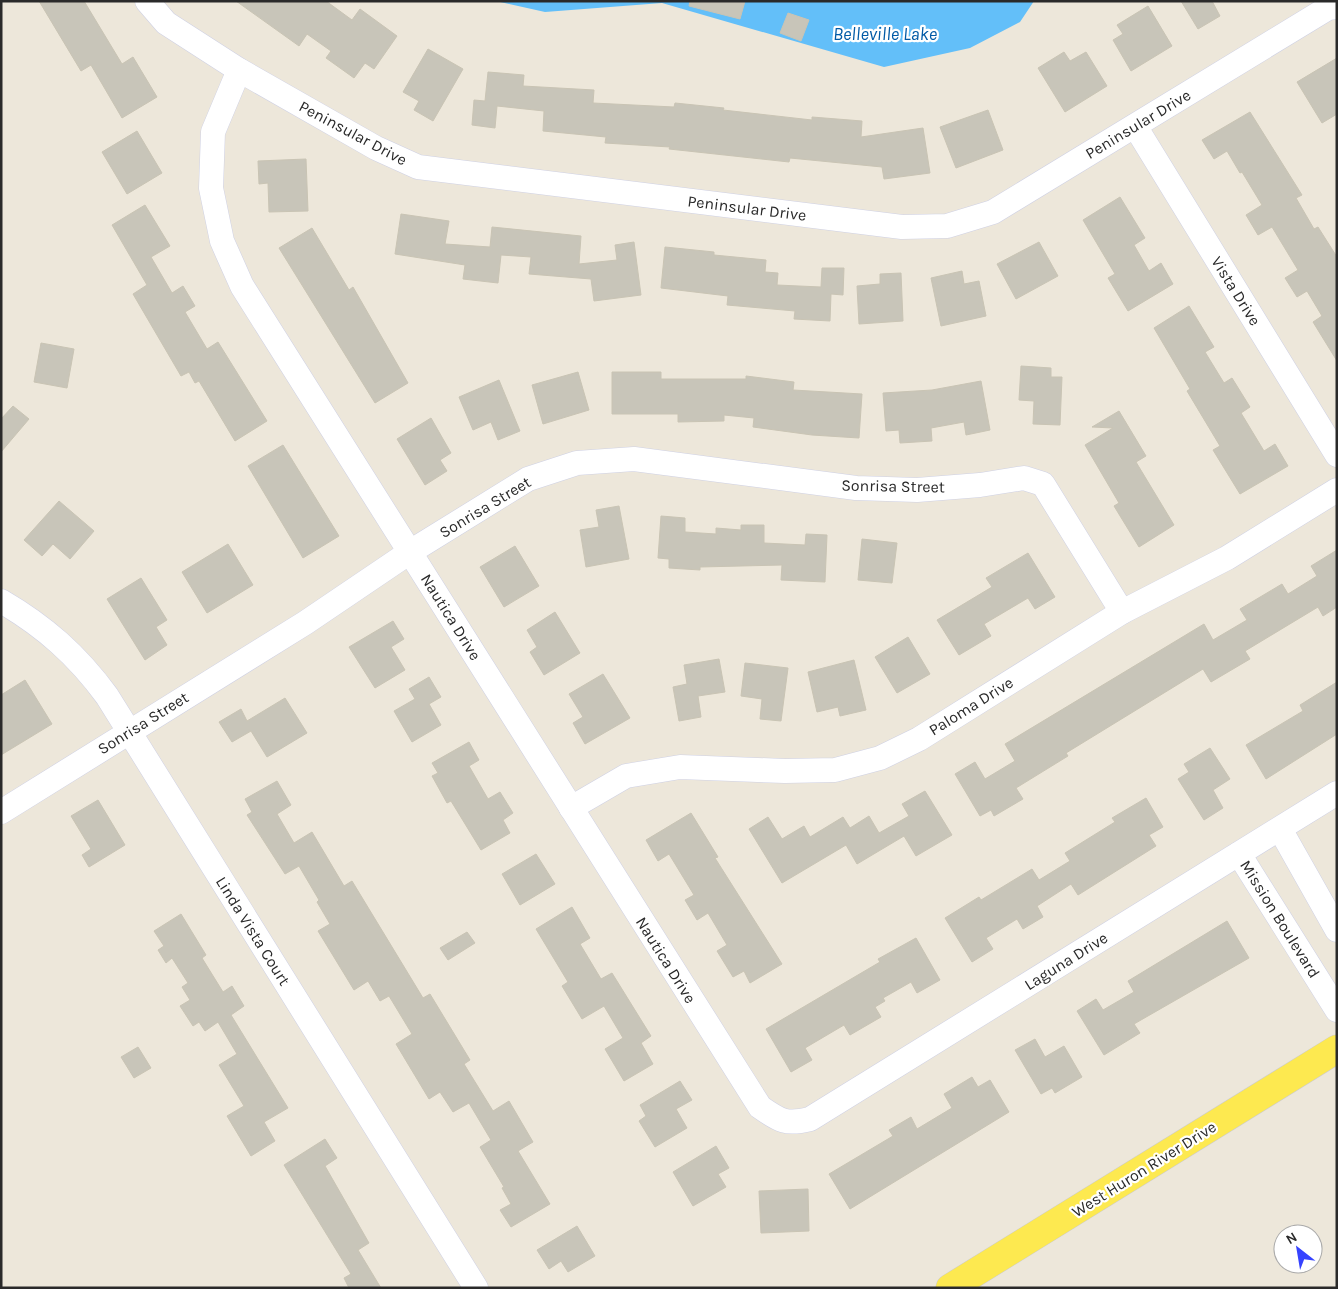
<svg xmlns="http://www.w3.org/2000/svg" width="1338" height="1289" font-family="Karla,sans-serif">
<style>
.water{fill:#63bff9}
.building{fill:#c8c5b9;stroke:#c9c4b4}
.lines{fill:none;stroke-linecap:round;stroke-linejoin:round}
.minor-casing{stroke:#cfd1e4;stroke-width:25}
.major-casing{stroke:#ccc;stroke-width:29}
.minor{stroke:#fff;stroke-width:24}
.major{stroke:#fde950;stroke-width:28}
.labels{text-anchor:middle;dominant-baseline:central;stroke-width:4.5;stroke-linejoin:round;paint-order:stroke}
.street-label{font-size:16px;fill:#2a2a2a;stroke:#fff}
.water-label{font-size:18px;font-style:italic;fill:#015aa6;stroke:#fff}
</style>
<rect width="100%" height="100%" fill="#ede7da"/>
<path class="water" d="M496 1H1034L1020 22 970 48 884 67 662 3 545 12Z"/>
<g class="building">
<path d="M39 1H84L122 64 133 57 157 97 122 118 91 65 81 71Z"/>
<path d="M236 1H326L352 20 360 9 397 36 374 69 365 63 354 78 326 58 331 51 307 34 299 46Z"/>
<path d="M690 1H745L740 19 689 6Z"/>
<path d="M1181 1H1212L1220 16 1198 29Z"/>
<path d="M1148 6 1172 46 1131 71 1113 40 1123 34 1117 25Z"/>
<path d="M788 13 809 20 801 41 780 33Z"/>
<path d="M428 49 463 69 433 121 414 110 419 101 403 92Z"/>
<path d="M1064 52 1070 61 1086 52 1107 86 1065 112 1038 68Z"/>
<path d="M1337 58V114L1322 123 1297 82Z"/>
<path d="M488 72 524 75 523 86 594 90 593 103 674 107 675 103 724 108 723 110 812 120V117L862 121 861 137 923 128 930 173 884 179 882 167 790 158 789 162 669 149 670 147 605 143 606 137 543 131 544 111 497 106 495 128 472 125 474 100 485 101Z"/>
<path d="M988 110 1003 150 956 168 940 127Z"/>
<path d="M1250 112 1302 195 1296 198 1314 229 1318 227 1337 257V361L1313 322 1322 316 1307 291 1297 297 1285 278 1298 270 1272 227 1258 235 1246 215 1262 205 1242 172 1240 173 1227 151 1214 159 1202 140Z"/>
<path d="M137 131 162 173 127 194 102 152Z"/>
<path d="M306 159 308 211 269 212 268 183 259 184 258 161Z"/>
<path d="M1120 197 1145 238 1134 245 1149 271 1161 263 1173 284 1128 311 1108 278 1115 274 1083 220Z"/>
<path d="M145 205 170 246 151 257 172 293 183 286 195 306 185 312 207 349 218 342 267 421 235 441 199 381 195 383 189 372 181 376 133 294 147 285 112 225Z"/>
<path d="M401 214 449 221 445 244 490 247 492 227 581 236 579 264 617 260 615 245 634 242 641 295 594 301 591 279 529 274 531 257 501 255 498 283 463 279 465 265 395 254Z"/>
<path d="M312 228 349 290 353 287 408 383 375 403 279 248Z"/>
<path d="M1039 242 1058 276 1016 299 997 264Z"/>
<path d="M665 247 714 252V255L766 260 765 272 778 273 777 285 821 287 822 268H844L843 295 831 294 830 321 794 319 795 311 727 305 728 296 661 288Z"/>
<path d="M962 271 964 284 979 281 986 316 941 326 931 278Z"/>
<path d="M901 273 903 321 859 324 857 286 880 284V274Z"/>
<path d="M1189 306 1214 347 1205 352 1224 383 1232 378 1250 407 1241 413 1264 451 1275 444 1288 466 1240 494 1213 450 1220 446 1187 391 1190 389 1154 328Z"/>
<path d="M41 343 74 349 67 388 34 382Z"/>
<path d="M1021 366 1051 368V377H1062L1060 425 1033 424 1034 401 1019 400Z"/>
<path d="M578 372 589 410 543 424 532 385Z"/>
<path d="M612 372H661V379H746V376L794 382 793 390 862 394 859 438 812 435 753 427 754 418 724 415V421L678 422V414H612Z"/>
<path d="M499 380 520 431 498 440 491 422 473 430 459 397Z"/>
<path d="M981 381 990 430 966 435 964 422 931 428 932 441 900 443 899 430 886 431 883 393 932 390Z"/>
<path d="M13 406 29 419 1 452V419Z"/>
<path d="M1119 411 1146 456 1136 462 1174 525 1139 547 1114 506 1119 503 1085 445 1113 428 1092 427Z"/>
<path d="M431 418 451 453 440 460 447 471 425 485 397 439Z"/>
<path d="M283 445 339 536 303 558 248 466Z"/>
<path d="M59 501 94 531 70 559 53 544 42 556 24 540Z"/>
<path d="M619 506 629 559 586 567 580 530 599 527 596 510Z"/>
<path d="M661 516 685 518V532L716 534V528L741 530V525H764V543L805 545 806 534 827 535 825 582 781 580 782 565 700 567V570L669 568V559L658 558Z"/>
<path d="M862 539 897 543 892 583 858 580Z"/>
<path d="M228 544 253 585 207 613 182 572Z"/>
<path d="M515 546 539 586 504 607 480 567Z"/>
<path d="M1337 550V607L1323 616 1318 607 1245 651 1250 659 1211 682 1203 669 1066 753 1068 756 1016 788 1023 799 994 816 991 810 980 816 955 774 975 762 985 779 1015 761 1005 744 1204 624 1213 640 1247 620 1240 609 1282 584 1288 594 1317 576 1311 566Z"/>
<path d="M1028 553 1055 597 1035 609 1028 598 984 624 991 636 959 655 937 620 992 587 986 578Z"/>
<path d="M141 578 167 620 156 627 167 645 145 660 107 599Z"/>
<path d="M555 612 580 653 544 675 530 652 537 647 527 630Z"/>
<path d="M393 621 404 639 391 647 405 670 375 688 349 647Z"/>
<path d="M908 637 930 674 897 693 875 657Z"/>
<path d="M719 659 725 692 698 696 701 717 679 721 673 687 687 684 684 665Z"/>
<path d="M854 660 866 710 840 716 838 707 817 712 808 672Z"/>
<path d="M745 663 788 668 781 721 760 719 762 699 741 696Z"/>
<path d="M603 674 630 718 585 744 573 723 583 717 569 694Z"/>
<path d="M429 677 441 697 429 704 441 725 412 742 394 711 415 699 409 689Z"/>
<path d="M25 680 52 724 1 755V695Z"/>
<path d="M1337 682V734L1266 779 1246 745 1303 711 1300 705Z"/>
<path d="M285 698 307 733 267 757 251 731 232 742 219 722 241 709 247 721Z"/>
<path d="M469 742 479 760 469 766 488 799 500 792 513 813 503 820 510 833 481 850 451 801 447 803 432 776 438 773 432 763Z"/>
<path d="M1210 748 1230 779 1213 790 1223 808 1204 820 1178 779 1189 772 1184 764Z"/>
<path d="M277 781 291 805 277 814 294 843 312 832 344 886 352 881 423 998 430 994 470 1060 464 1064 493 1111 509 1101 533 1142 518 1151 550 1204 511 1227 500 1210 511 1204 502 1188 504 1187 480 1147 491 1140 469 1103 453 1112 440 1092 429 1099 396 1044 412 1034 389 996 380 1001 368 981 354 990 318 931 330 924 317 902 319 900 299 866 285 874 247 815 252 812 245 799Z"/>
<path d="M925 791 952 835 916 856 904 836 857 864 846 845 782 883 749 829 768 817 782 839 804 826 810 837 843 817 850 828 869 816 879 833 909 816 902 804Z"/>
<path d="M1146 798 1163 827 1149 835 1156 846 1078 895 1071 884 1037 906 1043 917 1023 929 1017 919 986 938 993 949 972 962 945 918 979 897 981 900 1032 869 1039 880 1070 861 1065 853 1115 822 1112 818Z"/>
<path d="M98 800 125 845 89 867 82 855 91 849 71 816Z"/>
<path d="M691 813 718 857 715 858 782 964 750 983 744 971 733 977 717 951 727 945 708 913 697 920 685 900 694 895 669 854 658 861 646 840Z"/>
<path d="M536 854 555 884 520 905 502 874Z"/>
<path d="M572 907 590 938 580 944 601 979 612 973 651 1036 641 1043 653 1064 624 1081 605 1049 623 1038 604 1006 582 1019 562 986 568 982 536 929Z"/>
<path d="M181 914 206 955 202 958 223 992 232 986 244 1006 231 1015 288 1108 264 1122 275 1141 251 1156 227 1116 244 1106 219 1065 237 1054 218 1022 205 1031 199 1022 193 1026 180 1006 190 1000 182 987 188 983 172 958 166 963 158 950 164 946 154 931Z"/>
<path d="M1227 921 1249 958 1134 1024 1140 1033 1104 1055 1077 1011 1096 999 1103 1010 1134 992 1128 981Z"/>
<path d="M467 932 475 943 448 960 440 948Z"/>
<path d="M916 938 940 980 917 993 911 982 883 998 885 1001 875 1007 881 1017 850 1035 844 1025 805 1048 812 1060 791 1072 766 1029 880 962 878 959Z"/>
<path d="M1035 1039 1045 1057 1064 1046 1082 1077 1055 1093 1052 1088 1041 1094 1015 1050Z"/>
<path d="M138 1047 151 1068 134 1078 121 1057Z"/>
<path d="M972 1077 978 1087 990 1080 1009 1112 850 1209 829 1174 893 1136 889 1130 911 1117 917 1129 952 1108 944 1094Z"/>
<path d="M680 1081 692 1100 676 1109 687 1128 655 1147 639 1121 646 1116 640 1105Z"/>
<path d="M325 1139 337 1158 325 1166 369 1243 358 1250 381 1288H349L344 1278 351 1274 284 1165Z"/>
<path d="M716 1146 729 1168 718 1174 726 1187 693 1206 673 1172Z"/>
<path d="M808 1189 809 1231 761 1233 759 1191Z"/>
<path d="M577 1226 595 1256 568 1272 561 1261 549 1269 537 1250Z"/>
</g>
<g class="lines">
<g class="minor-casing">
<g id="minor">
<path d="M147 1 166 23 239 70 376 148 418 167 902 227 947 226 993 212 1328 8 1337 7"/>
<path d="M239 70 213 132 211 188 222 241 242 286 760 1107C780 1121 786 1125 810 1119L1337 793"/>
<path d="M1135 126 1337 455"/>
<path d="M1 601C44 626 77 655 107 696L476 1288"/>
<path d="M571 808 626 776 680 767 785 771 835 770 880 758 919 739 1122 612 1227 558 1337 490"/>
<path d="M1 812 305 623 410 552 528 479 577 463 634 459 856 488 917 490 980 485 1024 478 1043 484 1122 612"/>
<path d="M1280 829 1337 930"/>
<path d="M1239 854 1337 1010"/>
</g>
</g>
<g class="major-casing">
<path id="major" d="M950 1288 1337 1049"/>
</g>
<use href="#minor" class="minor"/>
<use href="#major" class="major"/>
</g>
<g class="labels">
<g class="street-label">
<text transform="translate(1138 124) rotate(-31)">Peninsular Drive</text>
<text transform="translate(353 133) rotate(28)">Peninsular Drive</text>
<text transform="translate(747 208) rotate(7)">Peninsular Drive</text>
<text transform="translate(1236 291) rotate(58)">Vista Drive</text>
<text transform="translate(893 486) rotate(1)">Sonrisa Street</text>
<text transform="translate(485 507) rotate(-31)">Sonrisa Street</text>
<text transform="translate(451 617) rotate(58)">Nautica Drive</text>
<text transform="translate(971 706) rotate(-32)">Paloma Drive</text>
<text transform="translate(143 723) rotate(-32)">Sonrisa Street</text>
<text transform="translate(1280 919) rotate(58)">Mission Boulevard</text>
<text transform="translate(253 931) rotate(58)">Linda Vista Court</text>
<text transform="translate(666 960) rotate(58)">Nautica Drive</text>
<text transform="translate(1066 961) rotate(-32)">Laguna Drive</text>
<text transform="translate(1144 1169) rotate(-32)">West Huron River Drive</text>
</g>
<g class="water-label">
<text x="885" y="34">Belleville Lake</text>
</g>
</g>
<rect width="1338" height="1289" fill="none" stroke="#2a2a2a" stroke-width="5"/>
<g transform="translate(1298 1249) rotate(329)"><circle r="24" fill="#ffffff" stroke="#aaaaaa"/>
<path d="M0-4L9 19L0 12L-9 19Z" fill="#3643ff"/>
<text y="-8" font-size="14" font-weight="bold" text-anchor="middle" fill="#2a2a2a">N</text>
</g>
</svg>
